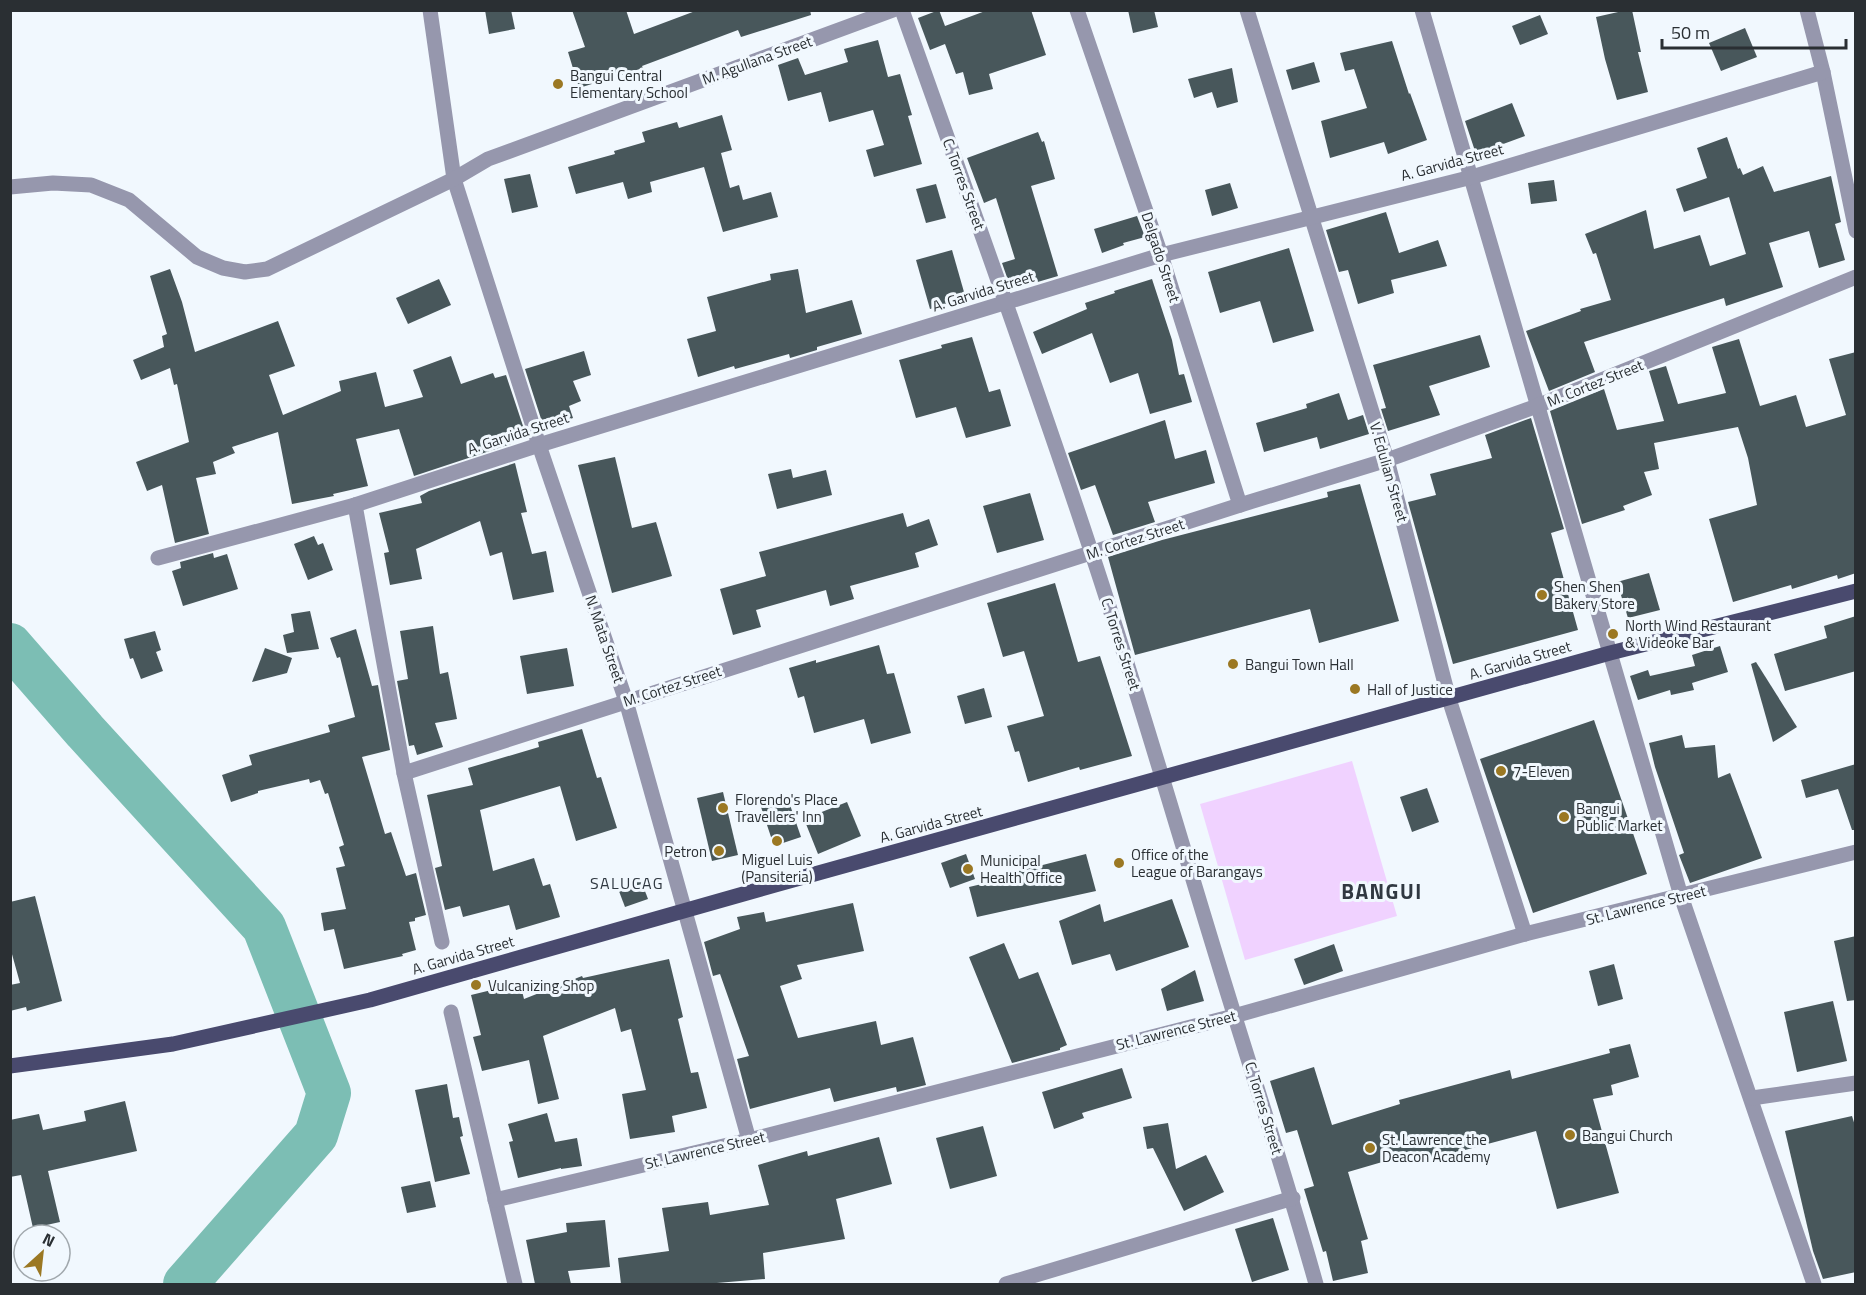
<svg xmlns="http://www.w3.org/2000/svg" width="1866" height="1295" font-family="'Titillium Web',sans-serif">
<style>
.green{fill:#f0d2ff}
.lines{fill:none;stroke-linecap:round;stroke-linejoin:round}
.river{stroke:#7cbeb4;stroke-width:44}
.building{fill:#48575b}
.minor{stroke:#9697ad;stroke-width:15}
.major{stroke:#494a6e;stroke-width:15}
.poi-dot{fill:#9b7823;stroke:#f1f8fe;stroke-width:2}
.labels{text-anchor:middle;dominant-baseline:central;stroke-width:6;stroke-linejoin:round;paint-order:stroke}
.street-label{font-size:15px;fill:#2a2f33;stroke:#f1f8fe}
.poi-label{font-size:15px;fill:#2a2f33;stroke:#f1f8fe;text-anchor:start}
.neighbourhood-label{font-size:16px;letter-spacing:1.5px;fill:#303841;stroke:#f1f8fe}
.district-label{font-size:21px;font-weight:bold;letter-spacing:1.5px;fill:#303841;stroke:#f1f8fe}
</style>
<rect width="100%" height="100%" fill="#f1f8fe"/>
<path class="green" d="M1352 761 1397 916 1245 960 1200 804Z"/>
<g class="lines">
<path class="river" d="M10 645 85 731 264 927 329 1093 316 1135 185 1284"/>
</g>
<g class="building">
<path d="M485 10H511L515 29 489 34Z"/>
<path d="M572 10H626L634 34 698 10H810L811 15 741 37 738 30 642 66 643 68 579 88 568 52 585 47Z"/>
<path d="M939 10 945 26 988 10H1031L1046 55 989 74 993 89 969 95 963 72 956 74 945 44 930 50 918 18Z"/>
<path d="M1128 10H1154L1158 27 1133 33Z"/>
<path d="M1627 10H1632L1641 52H1638L1648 92 1617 100 1605 59 1596 17Z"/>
<path d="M1540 15 1548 34 1520 45 1512 26Z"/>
<path d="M1745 28 1757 57 1721 71 1709 43Z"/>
<path d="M878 40 888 77 900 74 912 115 908 116 922 164 874 177 866 150 884 145 873 110 829 122 821 92 788 101 778 65 798 58 805 75 848 62 844 49Z"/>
<path d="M1392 41 1409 94 1410 93 1427 140 1388 154 1384 142 1330 158 1321 121 1367 108 1354 69 1345 71 1340 53Z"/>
<path d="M1314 62 1320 82 1292 90 1286 70Z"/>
<path d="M1232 68 1238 102 1217 108 1212 92 1194 98 1188 79Z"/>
<path d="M1512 103 1525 136 1476 154 1465 121Z"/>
<path d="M722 115 732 150 721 153 730 188 739 185 743 200 771 192 778 217 723 232 704 167 650 182 652 192 628 199 623 182 576 194 568 167 615 154 614 151 645 142 642 132 677 122 679 128Z"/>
<path d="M1038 132 1042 142 1044 141 1055 179 1031 186 1058 276 1024 286 1022 280 1009 283 1002 263 1015 259 996 198 984 203 967 158Z"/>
<path d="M1727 137 1738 169 1740 168 1743 175 1763 166 1774 192 1831 176 1841 222 1835 224 1845 260 1819 268 1809 231 1769 243 1783 287 1726 306 1724 298 1584 342 1595 372 1549 391 1526 331 1581 311 1580 309 1611 300 1596 253 1593 254 1585 234 1646 210 1654 249 1700 235 1710 266 1746 254 1729 197 1684 212 1676 189 1707 178 1697 148Z"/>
<path d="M530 174 538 207 512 213 504 179Z"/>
<path d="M1554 180 1557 201 1531 204 1528 183Z"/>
<path d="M1230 183 1238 208 1212 216 1205 190Z"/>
<path d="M936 184 946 218 926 223 916 189Z"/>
<path d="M1386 212 1399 253 1438 240 1447 266 1391 280 1394 293 1358 304 1348 270 1339 272 1326 230Z"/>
<path d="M1137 216 1145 237 1123 243 1124 245 1102 253 1094 229Z"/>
<path d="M1289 248 1314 331 1273 343 1260 301 1220 313 1208 272Z"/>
<path d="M952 250 966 299 930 309 916 260Z"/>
<path d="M170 269 182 302 195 352 278 321 295 366 269 375 283 415 341 391 339 381 376 372 385 407 423 397 413 370 451 356 461 384 493 373 495 378 506 375 526 435 510 441 511 444 414 476 399 429 356 439 368 486 333 494 334 496 292 504 278 432 232 447 235 453 213 462 216 474 196 478 209 534 175 543 162 485 147 491 136 462 189 442 177 384 174 385 170 368 141 380 133 360 164 347 162 336 167 334 150 276Z"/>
<path d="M798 269 806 313 852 300 862 334 817 347V350L790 358 789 354 735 369 734 366 698 377 687 339 716 331 707 297 771 280 770 274Z"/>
<path d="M439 279 451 305 408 324 396 298Z"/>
<path d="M1152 279 1172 340 1179 375 1184 374 1192 402 1150 414 1138 373 1110 383 1092 333 1042 354 1033 332 1087 309 1085 303 1115 293 1114 291Z"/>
<path d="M1480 335 1490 367 1429 386 1440 415 1388 431 1381 409 1386 408 1373 365Z"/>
<path d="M972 337 989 392 1000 389 1011 426 966 438 956 407 916 418 899 360 942 348 941 345Z"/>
<path d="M1739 339 1760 406 1796 395 1806 427 1846 415 1829 359 1856 352V573L1838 579 1837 575 1792 589 1791 585 1733 602 1709 519 1757 505 1748 458 1738 427 1654 443 1659 469 1644 472 1652 495 1623 506 1625 510 1582 524 1550 411 1604 389 1617 430 1664 421 1649 371 1666 366 1678 404 1726 393 1712 347Z"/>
<path d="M584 351 591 375 573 381 581 401 569 406 573 418 544 428 525 369Z"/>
<path d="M1339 393 1348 420 1363 415 1369 434 1320 449 1317 437 1264 452 1256 423 1307 408 1306 404Z"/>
<path d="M1531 418 1564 529 1551 533 1578 630 1453 664 1408 502 1436 495 1430 474 1492 458 1485 435Z"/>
<path d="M1165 420 1175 459 1206 450 1215 483 1148 502 1155 522 1113 535 1095 485 1081 490 1068 453Z"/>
<path d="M615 457 632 528 656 522 672 576 612 593 578 465Z"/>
<path d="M515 463 527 512 521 513 532 554 546 551 554 592 513 600 502 552 490 556 480 521 416 549 422 579 390 585 384 553 389 552 379 513 422 503 420 496 429 491Z"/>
<path d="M791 469 793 478 826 470 832 495 777 509 768 474Z"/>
<path d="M1360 484 1399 621 1319 643 1310 609 1135 655 1108 557 1162 540 1328 497 1327 492Z"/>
<path d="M1030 493 1044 540 997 553 983 506Z"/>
<path d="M903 513 907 527 929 519 938 545 915 553 919 567 850 586 854 599 830 606 826 590 756 610 761 627 733 635 720 589 766 576 759 552Z"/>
<path d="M314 536 318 545 323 543 333 570 308 580 294 544Z"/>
<path d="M213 553 214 558 227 554 238 589 183 606 172 571 181 568 180 562Z"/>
<path d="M1649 573 1660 610 1628 618 1617 582Z"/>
<path d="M1055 583 1078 662 1100 656 1132 756 1080 770 1079 767 1028 782 1019 751 1015 752 1007 726 1044 716 1024 651 1003 657 987 603Z"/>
<path d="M310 611 319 649 287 653 283 635 294 632 291 614Z"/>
<path d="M1856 616V671L1785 691 1774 654 1827 638 1824 626Z"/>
<path d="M433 626 440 674 448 672 457 719 435 723 443 747 417 755 414 745 409 746 397 681 408 679 400 631Z"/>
<path d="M356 629 372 686 378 685 390 750 362 757 385 834 391 832 406 876 416 873 426 915 415 918V921L409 922 416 950 402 954 403 956 344 969 334 929 324 931 321 913 346 909 336 868 345 866 339 847 344 845 328 793 325 794 320 780 310 783 309 779 258 791V793L231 802 222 775 252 765 249 755 330 732 328 725 355 717 340 657 337 658 330 638Z"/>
<path d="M155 631 161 650 156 652 163 671 141 679 133 658 130 659 124 639Z"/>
<path d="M879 645 887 674 894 673 911 733 871 744 864 719 814 733 804 696 798 698 789 668 816 660V663Z"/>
<path d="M1720 646 1728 672 1692 683 1694 690 1671 695 1670 690 1638 700 1630 676 1648 670 1650 676 1695 666 1692 655Z"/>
<path d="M265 648 292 658 287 673 252 682Z"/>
<path d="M567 648 574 686 527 694 520 656Z"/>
<path d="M1756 662 1797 727 1773 742 1751 664Z"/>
<path d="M984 688 992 717 965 724 957 696Z"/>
<path d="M1594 720 1647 874 1533 913 1480 759Z"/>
<path d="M582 729 597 778 601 777 617 828 576 841 560 786 480 810 493 871 534 858 543 886 550 884 560 917 516 930 509 905 463 917 460 906 445 910 435 868 442 866 427 795 473 785 468 768 539 747 538 742Z"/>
<path d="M1682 735 1685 748 1715 745 1718 778 1730 773 1762 858 1690 883 1679 855 1684 853 1655 767 1649 743Z"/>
<path d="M1856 764V830H1852L1838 789 1806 798 1801 780Z"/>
<path d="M1427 788 1439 822 1412 832 1400 797Z"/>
<path d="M723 792 738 855 712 861 697 798Z"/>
<path d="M788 799 801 837 774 846 761 807Z"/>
<path d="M847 802 861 836 818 854 804 819Z"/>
<path d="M966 854 975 879 950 888 941 863Z"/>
<path d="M1086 854 1096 891 977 917 969 887 1020 875 1019 871Z"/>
<path d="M640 878 648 899 625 907 617 886Z"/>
<path d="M35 896 62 1001 27 1011 26 1007 10 1011V985L20 983 10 947V902Z"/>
<path d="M1172 899 1189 947 1116 971 1110 954 1072 965 1059 921 1100 904 1104 922Z"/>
<path d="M853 903 864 951 797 965 802 979 780 986 798 1038 876 1021 881 1045 913 1037 926 1085 897 1092 896 1087 834 1102 830 1088 750 1109 737 1059 749 1056 720 974 713 976 704 942 740 929 737 917 764 912 766 922Z"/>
<path d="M1856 936V1000L1847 1001 1834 941Z"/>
<path d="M1004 943 1019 979 1038 972 1067 1045 1060 1048V1050L1012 1063 969 957Z"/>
<path d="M1334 944 1343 971 1304 985 1294 959Z"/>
<path d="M669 959 683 1017 678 1019 691 1073 698 1072 707 1108 672 1116 675 1132 630 1139 622 1094 646 1090 631 1029 621 1032 615 1008 543 1036 559 1099 538 1104 529 1060 482 1071 473 1037 481 1035 471 995 520 983 524 999 582 976 583 978Z"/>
<path d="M1614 964 1623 999 1598 1006 1589 971Z"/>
<path d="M1195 970 1204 1001 1167 1011 1161 989Z"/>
<path d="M1833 1001 1847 1061 1797 1072 1784 1012Z"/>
<path d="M1630 1044 1639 1077 1611 1085 1613 1095 1593 1099 1619 1193 1557 1209 1536 1131 1416 1163 1413 1153 1348 1172 1368 1239 1361 1241 1368 1273 1333 1281 1326 1251 1323 1252 1304 1189 1314 1186 1297 1130 1286 1133 1270 1081 1314 1067 1332 1125 1400 1104 1399 1100 1510 1070 1512 1079 1610 1053 1609 1049Z"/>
<path d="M1122 1068 1132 1098 1082 1113 1084 1118 1054 1129 1042 1092Z"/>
<path d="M447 1084 453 1118 459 1117 463 1136 460 1137 470 1174 435 1182 415 1090Z"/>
<path d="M125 1101 137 1151 48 1171 60 1222 33 1228 21 1175 10 1177V1120L39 1114 43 1130 86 1121 84 1111Z"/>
<path d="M547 1113 555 1142 577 1138 582 1166 561 1169V1168L518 1178 509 1142 513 1141 508 1124Z"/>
<path d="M1852 1116 1856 1129V1272L1823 1279 1813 1251 1785 1131Z"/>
<path d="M1168 1123 1176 1169 1206 1155 1224 1192 1184 1211 1153 1148 1147 1149 1143 1127Z"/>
<path d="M983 1126 997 1176 950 1189 936 1138Z"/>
<path d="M879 1137 892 1184 836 1199 845 1239 763 1253 765 1279 705 1284H621L618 1258 669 1251 662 1208 708 1202 710 1215 769 1205 758 1165 807 1151 808 1156Z"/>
<path d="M430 1181 436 1207 407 1213 401 1187Z"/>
<path d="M1273 1218 1289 1270 1252 1282 1235 1229Z"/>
<path d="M605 1220 610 1267 568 1271 571 1284H535L526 1240 567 1232 566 1223Z"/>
</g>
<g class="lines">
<g class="minor">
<path d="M430 10 454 179 539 445 626 701 749 1140"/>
<path d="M902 10C966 190 1031 370 1091 551 1142 704 1186 860 1234 1014 1262 1104 1291 1194 1316 1284"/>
<path d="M1077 10 1161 255 1240 505"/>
<path d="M1247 10 1387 460 1449 699 1525 934"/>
<path d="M1422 10 1681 896 1814 1284"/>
<path d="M1807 10 1823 72 1856 231"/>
<path d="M10 187 53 183 91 185 129 200 197 257 223 268 245 272 267 269 454 179 488 159 893 10"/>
<path d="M355 505 404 773 442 942"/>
<path d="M158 558 355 505 539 445 1161 255 1472 177 1823 72"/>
<path d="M404 773 1240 505 1387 460 1537 406 1856 277"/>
<path d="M451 1012 515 1284"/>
<path d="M1752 1098 1856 1083"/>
<path d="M495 1200 749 1140 1234 1016 1525 934 1856 852"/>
<path d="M1006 1284 1293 1198"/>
</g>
<path class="major" d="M10 1066 173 1044 370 1000 775 885 1610 653 1856 591"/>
</g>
<g class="poi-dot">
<circle cx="558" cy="84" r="6"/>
<circle cx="1542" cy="595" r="6"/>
<circle cx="1613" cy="634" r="6"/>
<circle cx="1233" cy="664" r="6"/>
<circle cx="1355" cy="689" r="6"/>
<circle cx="1501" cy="771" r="6"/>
<circle cx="723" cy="808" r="6"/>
<circle cx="1564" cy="817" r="6"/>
<circle cx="777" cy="841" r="6"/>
<circle cx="719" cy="851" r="6"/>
<circle cx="1119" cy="863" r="6"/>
<circle cx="968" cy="869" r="6"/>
<circle cx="476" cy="985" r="6"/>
<circle cx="1570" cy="1135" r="6"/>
<circle cx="1370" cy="1148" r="6"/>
</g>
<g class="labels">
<g class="street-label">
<text transform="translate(757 60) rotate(-20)">M. Agullana Street</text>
<text transform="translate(1452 162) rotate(-15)">A. Garvida Street</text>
<text transform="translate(964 184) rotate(70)">C. Torres Street</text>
<text transform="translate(1161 257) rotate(72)">Delgado Street</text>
<text transform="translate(983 291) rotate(-17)">A. Garvida Street</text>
<text transform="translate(1595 383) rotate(-22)">M. Cortez Street</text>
<text transform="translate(518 433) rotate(-18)">A. Garvida Street</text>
<text transform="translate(1389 472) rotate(74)">V. Edulian Street</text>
<text transform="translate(1135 539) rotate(-18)">M. Cortez Street</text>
<text transform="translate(605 639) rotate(71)">N. Mata Street</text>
<text transform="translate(1121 644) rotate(72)">C. Torres Street</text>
<text transform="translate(1520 660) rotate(-16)">A. Garvida Street</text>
<text transform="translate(672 686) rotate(-18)">M. Cortez Street</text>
<text transform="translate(931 824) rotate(-15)">A. Garvida Street</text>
<text transform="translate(1646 905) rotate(-14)">St. Lawrence Street</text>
<text transform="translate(463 955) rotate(-16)">A. Garvida Street</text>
<text transform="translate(1176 1030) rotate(-14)">St. Lawrence Street</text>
<text transform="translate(1264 1108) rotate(73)">C. Torres Street</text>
<text transform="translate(705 1150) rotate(-13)">St. Lawrence Street</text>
</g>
<g class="poi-label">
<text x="570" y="75">Bangui Central<tspan x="570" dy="17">Elementary School</tspan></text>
<text x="1554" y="586">Shen Shen<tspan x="1554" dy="17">Bakery Store</tspan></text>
<text x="1625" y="625">North Wind Restaurant<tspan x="1625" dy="17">&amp; Videoke Bar</tspan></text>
<text x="1245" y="664">Bangui Town Hall</text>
<text x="1367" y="689">Hall of Justice</text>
<text x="1513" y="771">7-Eleven</text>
<text x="735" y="799">Florendo's Place<tspan x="735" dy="17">Travellers' Inn</tspan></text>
<text x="1576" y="808">Bangui<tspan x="1576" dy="17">Public Market</tspan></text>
<text x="707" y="851" text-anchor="end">Petron</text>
<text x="1131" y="854">Office of the<tspan x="1131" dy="17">League of Barangays</tspan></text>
<text x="777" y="859" text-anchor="middle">Miguel Luis<tspan x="777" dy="17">(Pansiteria)</tspan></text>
<text x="980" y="860">Municipal<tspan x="980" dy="17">Health Office</tspan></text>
<text x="488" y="985">Vulcanizing Shop</text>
<text x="1582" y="1135">Bangui Church</text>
<text x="1382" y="1139">St. Lawrence the<tspan x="1382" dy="17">Deacon Academy</tspan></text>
</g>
<g class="neighbourhood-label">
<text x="627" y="883">SALUCAG</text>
</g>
<g class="district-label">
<text x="1382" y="891">BANGUI</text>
</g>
</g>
<rect width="1866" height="1295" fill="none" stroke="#2a2f33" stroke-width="24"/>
<g transform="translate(42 1253) rotate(27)"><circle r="28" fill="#f1f8fe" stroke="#a1a8ad" stroke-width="1.5"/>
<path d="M0-4.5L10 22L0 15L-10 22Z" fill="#9b7823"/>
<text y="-9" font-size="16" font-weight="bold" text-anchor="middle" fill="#2a2f33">N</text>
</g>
<path d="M1662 39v9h184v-9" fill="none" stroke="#2a2f33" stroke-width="3"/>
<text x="1671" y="39" font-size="18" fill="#2a2f33" stroke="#f1f8fe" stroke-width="4.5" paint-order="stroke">50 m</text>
</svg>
